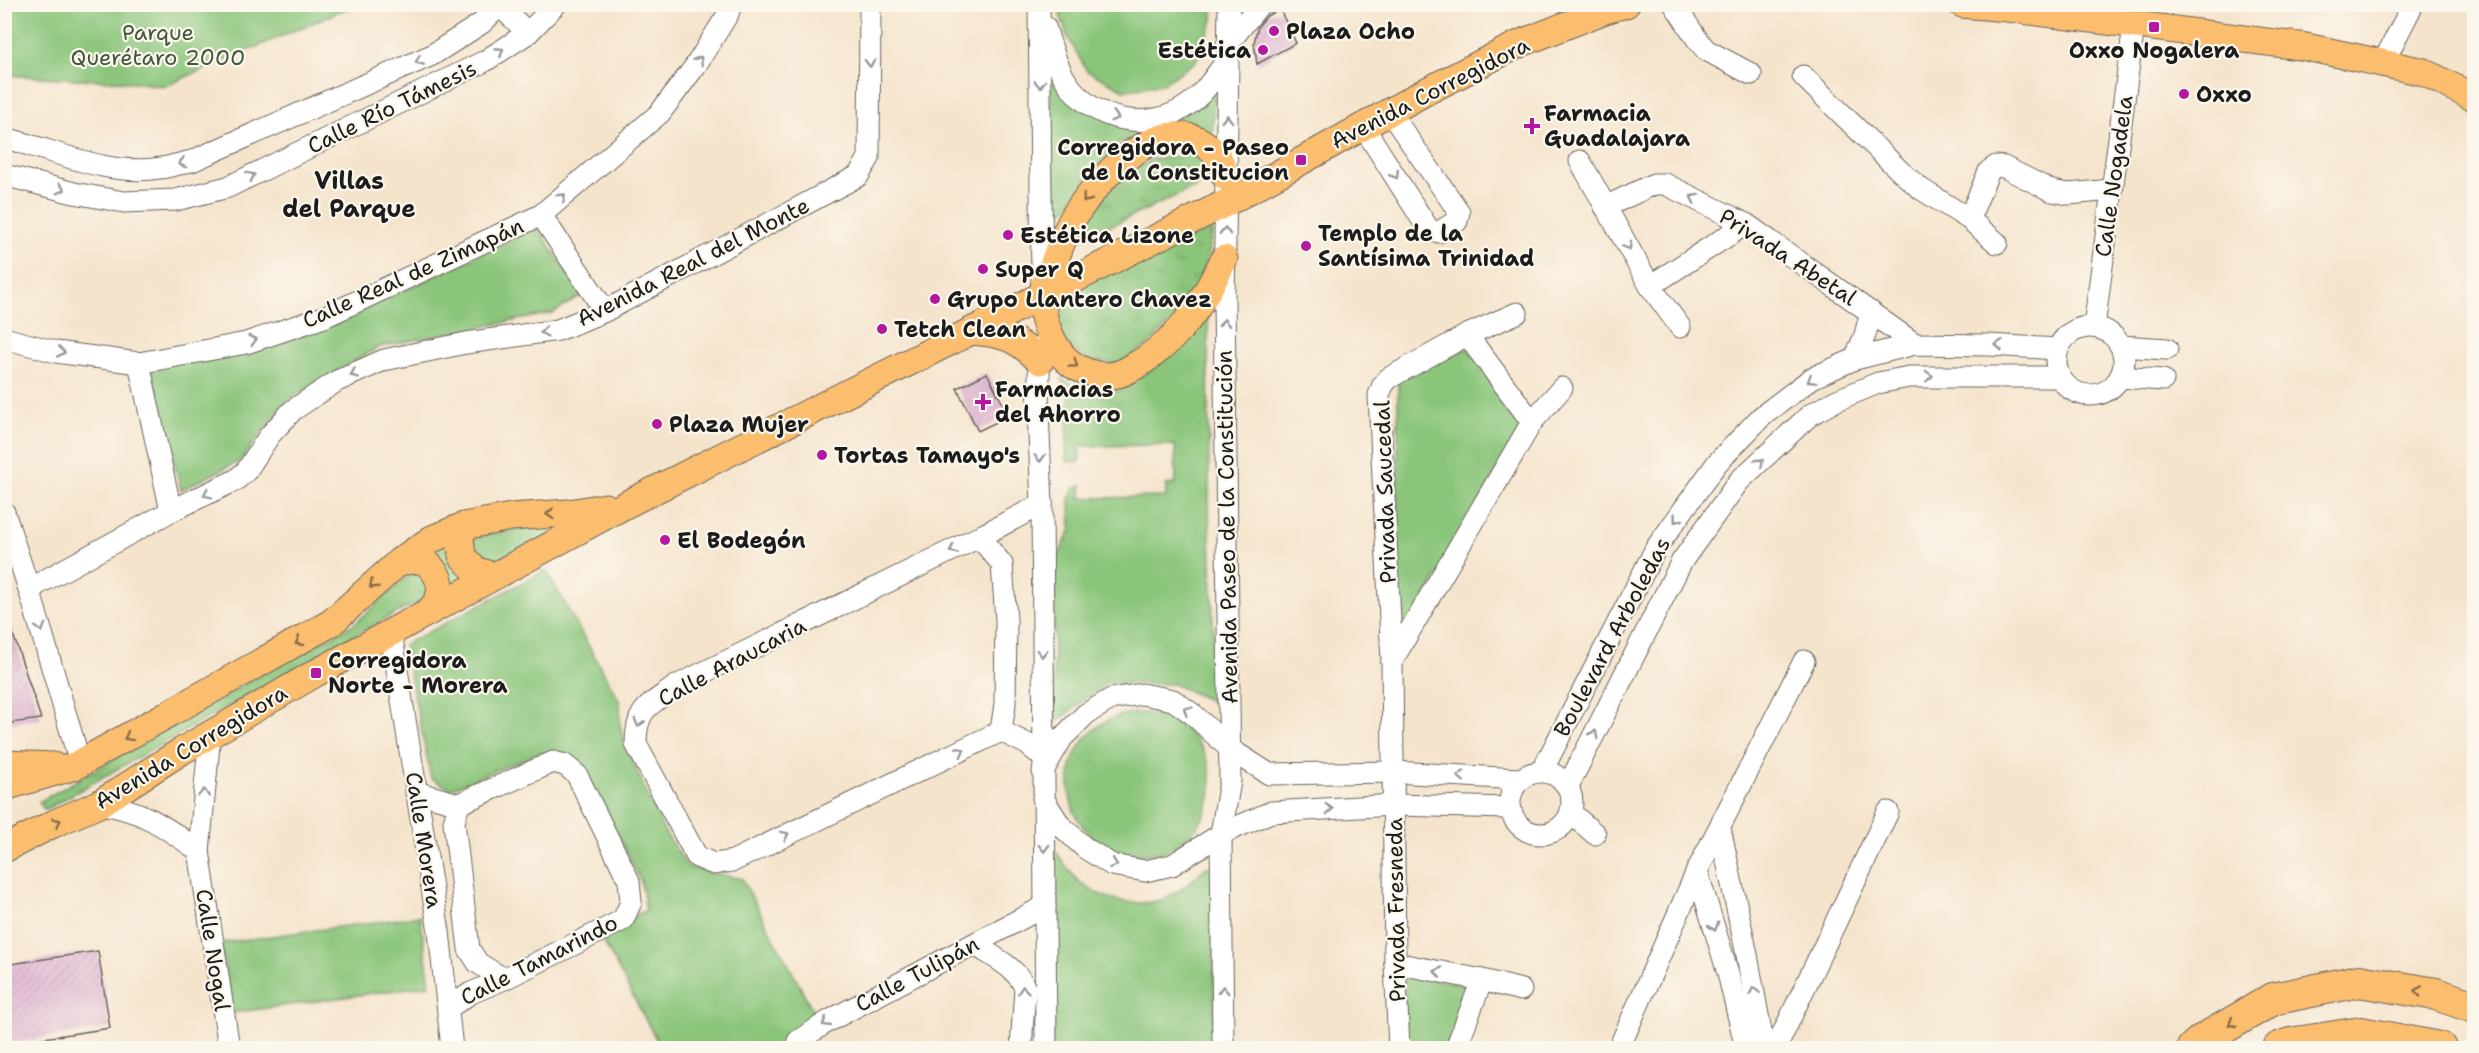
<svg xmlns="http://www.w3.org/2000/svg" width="2479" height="1053" font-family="'Shantell Sans',sans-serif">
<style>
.grass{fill:url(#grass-tufts);stroke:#53704b;stroke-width:1.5}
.green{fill:#8ac57a;stroke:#53704b;stroke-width:1.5}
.building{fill:url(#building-hatch)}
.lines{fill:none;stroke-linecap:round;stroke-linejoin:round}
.minor-casing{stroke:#68625a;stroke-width:23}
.major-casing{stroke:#68625a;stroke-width:29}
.highway-casing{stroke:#68625a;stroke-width:34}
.minor{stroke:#fff;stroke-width:21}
.major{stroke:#fbbd6e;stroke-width:27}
.highway{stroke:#fbbd6e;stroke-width:32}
.oneway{stroke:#999}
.oneway2{stroke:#8c6c45}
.poi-dot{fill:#b5179e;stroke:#fbf7ec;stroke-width:2}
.labels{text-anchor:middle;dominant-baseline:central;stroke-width:4.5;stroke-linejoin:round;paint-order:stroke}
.poi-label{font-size:22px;font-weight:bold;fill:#1c1c1c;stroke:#fbf7ec;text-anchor:start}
.park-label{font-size:22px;fill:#42573d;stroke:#fbf7ec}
.street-label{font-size:22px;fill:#1c1c1c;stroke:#fbf7ec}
.neighbourhood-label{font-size:24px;font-weight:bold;fill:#1c1c1c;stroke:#fbf7ec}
</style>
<defs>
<pattern id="grass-tufts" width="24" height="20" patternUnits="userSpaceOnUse" patternTransform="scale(1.5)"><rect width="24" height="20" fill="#8ac57a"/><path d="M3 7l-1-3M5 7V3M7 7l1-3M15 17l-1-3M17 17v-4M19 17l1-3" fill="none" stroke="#76a969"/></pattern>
<pattern id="building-hatch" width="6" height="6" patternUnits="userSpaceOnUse" patternTransform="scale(1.5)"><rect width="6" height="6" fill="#e0b4d1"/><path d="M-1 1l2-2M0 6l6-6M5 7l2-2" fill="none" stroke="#c09ab3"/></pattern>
</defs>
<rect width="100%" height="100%" fill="#fbf7ec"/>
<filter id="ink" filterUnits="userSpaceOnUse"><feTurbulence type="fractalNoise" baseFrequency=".0167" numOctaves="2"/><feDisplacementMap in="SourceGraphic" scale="12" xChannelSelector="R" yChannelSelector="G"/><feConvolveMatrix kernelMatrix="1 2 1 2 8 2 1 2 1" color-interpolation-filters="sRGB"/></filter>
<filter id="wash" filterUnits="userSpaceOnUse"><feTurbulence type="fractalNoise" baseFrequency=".008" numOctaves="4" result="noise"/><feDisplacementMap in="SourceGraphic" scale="24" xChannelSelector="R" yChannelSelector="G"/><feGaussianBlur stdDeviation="1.35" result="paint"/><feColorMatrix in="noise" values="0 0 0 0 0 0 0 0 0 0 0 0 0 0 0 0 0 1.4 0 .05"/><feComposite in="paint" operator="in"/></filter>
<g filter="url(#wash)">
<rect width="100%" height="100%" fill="#f5e4cc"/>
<g class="grass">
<path d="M1193 155 1203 163 1211 180 1073 243 1086 216 1115 185 1151 159Z"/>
<path d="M1215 219 1203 278 1181 311 1149 345 1118 364 1084 359 1059 336 1051 301Z"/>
<path d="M450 540C449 563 451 574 476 578L444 598 425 553Z"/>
<path d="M416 569 428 574 426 598 358 633 45 810 39 802 265 672 354 624Z"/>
</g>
<g class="green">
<path d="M4 5 5 4 354 5 165 86 133 82 5 75Z"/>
<path d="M1057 5H1213V20L1196 61 1163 84 1124 90 1087 71 1067 36Z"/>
<path d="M1050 72 1123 127 1215 90 1212 136 1177 124 1118 143 1055 222Z"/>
<path d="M537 227 582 295 553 313 379 347 285 402 240 461 181 490 149 364 248 353 328 327Z"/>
<path d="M1208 306 1209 507 1216 703 1173 684 1106 683 1053 725 1055 563 1071 529 1070 498 1074 489 1082 485 1081 498 1166 497V485L1176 484 1175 445 1080 446V462L1066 461 1069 398 1062 379 1081 389 1102 394 1120 390 1167 359Z"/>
<path d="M1467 348 1523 424 1397 648 1398 379Z"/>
<path d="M598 512C563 530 514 563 474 563L467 539Z"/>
<path d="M546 570 620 702V726L626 747 664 831 688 867 742 879 817 1018 798 1048H661L600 935 646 910 641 882 596 791 570 756 539 753 450 789 431 778 404 645Z"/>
<circle cx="1140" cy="784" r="71"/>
<path d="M1056 852C1064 862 1072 877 1082 884 1103 900 1141 909 1166 898 1182 890 1194 880 1206 867H1214V1048H1052L1048 855Z"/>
<path d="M420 916 430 985 231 1013 221 943Z"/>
<path d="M1404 974 1470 986 1446 1048H1405Z"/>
</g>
<g id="blocks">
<g class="building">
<path d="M1280 10 1296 43 1257 64 1254 43 1258 26 1268 15Z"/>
<path d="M987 373 1009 416 978 431 957 388Z"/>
<path d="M7 616 41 719 4 724V617Z"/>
<path d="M98 951 110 1028 4 1044V965Z"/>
</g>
</g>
</g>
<g filter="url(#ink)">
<use href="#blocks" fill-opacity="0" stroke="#68625a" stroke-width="1.5"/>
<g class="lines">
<g class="minor-casing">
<g id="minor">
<path d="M1039 4 1042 286"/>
<path d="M1674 4 1697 39 1706 50 1751 74"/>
<path d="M500 6 528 33"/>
<path d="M1045 27C1051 45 1056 66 1067 82 1093 122 1149 133 1188 105 1204 94 1215 76 1227 60"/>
<path d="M1227 45 1260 4"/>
<path d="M2383 63 2413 4"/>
<path d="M1803 76 1900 171 1921 189 1969 219 1997 243"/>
<path d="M1363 126 1429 230 1439 232 1457 221 1459 212 1389 111"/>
<path d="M4 138C55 150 107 177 160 168 171 167 181 163 192 161L432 55 482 23 501 4"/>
<path d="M1580 161 1650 286 1680 327"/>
<path d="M4 175 74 193 124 202 176 200 228 187 485 61 528 33 556 4"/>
<path d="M1605 207 1654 184H1665L1746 224 1915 344"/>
<path d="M541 215 605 311"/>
<path d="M1969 219 1989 171 1996 166 2004 167 2052 191 2068 194 2112 190"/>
<path d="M1650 286 1746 224"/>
<path d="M2094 327 2134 25"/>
<circle cx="2090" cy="361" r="34"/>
<path d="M4 338 56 352 139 363 246 343 324 317 541 215 660 113 696 65 728 14 731 4"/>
<path d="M2121 346 2167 349"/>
<path d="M1040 347 1038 410 1042 504 1046 1048"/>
<path d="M1855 359 1865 335 1871 312"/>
<path d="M139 363 171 511"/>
<path d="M2120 377 2163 380"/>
<path d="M1532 422 1562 388"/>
<path d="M4 512 29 589 80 763"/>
<path d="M979 537 1002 564 1006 620 1005 704 1001 731 733 861 714 864 697 857 636 744C636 708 649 706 676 686L979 537 1042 504"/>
<path d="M29 589 171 511 236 480 247 470 269 436 293 410 337 381 384 360 466 343 558 330 605 311 858 176 869 158 870 4"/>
<path d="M391 632 439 932 452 1048"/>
<path d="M1392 661 1532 422 1467 335"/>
<path d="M1001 731 1027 744 1043 757"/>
<path d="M210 734 199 851 229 1048"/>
<path d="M1043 771 1062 738 1086 714 1111 699 1142 694 1173 700 1194 715 1230 749 1269 774 1394 772 1519 779"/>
<path d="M1542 771 1656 548 1717 463 1761 417 1812 378 1855 359 1915 344 1989 345 2058 349"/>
<circle cx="1541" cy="803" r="31"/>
<path d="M1568 786 1682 561 1739 481 1810 415 1837 400 1878 383 1909 377H2060"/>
<path d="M416 792 459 804 553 762 565 765 577 775 629 881 631 902 623 920 504 979 471 993 448 1008"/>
<path d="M1043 798 1060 825 1085 848 1112 865 1145 871 1172 865 1221 834 1271 812 1394 805 1509 808"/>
<path d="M99 804C140 808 167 828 199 851"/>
<path d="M459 804 454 822 469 949 478 963 504 979"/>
<path d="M1571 813 1595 834"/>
<path d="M1720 828 1747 955 1764 1048"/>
<path d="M1697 871 1728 973 1746 1048"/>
<path d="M974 944C991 956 1017 967 1025 988L1021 1048"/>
<path d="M1395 963 1482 980 1521 990"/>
<path d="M797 1048 798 1041 827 1022 1045 906"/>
<path d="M1223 1048 1221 834 1230 781 1224 298 1229 4"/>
<path d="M1399 1048 1395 963 1392 661 1379 395 1383 385 1389 378 1467 335 1517 313"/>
<path d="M1456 1048 1482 980"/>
<path d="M1619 1048 1697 871 1804 661"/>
<path d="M1776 1048 1888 812"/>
</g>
</g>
<g class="major-casing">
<g id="major">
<path d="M1962 4 2007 8 2306 47 2424 72 2474 98"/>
<path d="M1224 259C1201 307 1177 343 1128 370 1109 380 1094 376 1076 367 1054 354 1041 321 1042 296 1043 286 1049 275 1053 266 1059 248 1066 228 1077 212 1102 173 1169 103 1215 153 1220 159 1223 170 1226 177"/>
<path d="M971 331C1003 333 1017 338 1040 361"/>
<path d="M464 526 460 536 462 556 475 570 494 576"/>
<path d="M400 561 423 560C443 576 448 595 427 613"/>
<path d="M4 764 53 766"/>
<path d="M4 787 75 766 331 623 400 561 432 539 464 526 511 517 568 513 606 507"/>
<path d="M4 849 53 824 99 804 180 752 316 673 629 503 1226 203 1425 92 1519 44 1605 10 1626 4"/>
</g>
</g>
<g class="highway-casing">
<g id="highway">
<path d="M2193 1048 2201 1041 2273 999 2359 981 2436 994 2474 1007"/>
<path d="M2279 1048 2290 1044 2361 1033 2440 1048"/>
</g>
</g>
<use href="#minor" class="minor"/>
<use href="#major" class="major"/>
<use href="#highway" class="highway"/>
</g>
<defs><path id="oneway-chevron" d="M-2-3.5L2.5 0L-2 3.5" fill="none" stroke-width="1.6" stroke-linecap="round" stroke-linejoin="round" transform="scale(1.5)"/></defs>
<g class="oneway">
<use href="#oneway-chevron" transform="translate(500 51) rotate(-33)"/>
<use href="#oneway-chevron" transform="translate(699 60) rotate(-57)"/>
<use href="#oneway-chevron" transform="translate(419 61) rotate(157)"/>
<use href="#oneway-chevron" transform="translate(870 63) rotate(90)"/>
<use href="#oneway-chevron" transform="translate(1040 84) rotate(89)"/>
<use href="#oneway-chevron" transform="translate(1115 117) rotate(16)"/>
<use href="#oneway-chevron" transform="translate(1227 119) rotate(-90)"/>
<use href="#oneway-chevron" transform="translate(182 163) rotate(166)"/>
<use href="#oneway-chevron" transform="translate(1395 175) rotate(58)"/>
<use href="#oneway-chevron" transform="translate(251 176) rotate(-26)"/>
<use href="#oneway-chevron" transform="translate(61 189) rotate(15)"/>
<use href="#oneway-chevron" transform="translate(562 197) rotate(-41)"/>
<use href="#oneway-chevron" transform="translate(1694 198) rotate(-153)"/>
<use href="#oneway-chevron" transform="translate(1225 231) rotate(-88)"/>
<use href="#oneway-chevron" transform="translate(1628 246) rotate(60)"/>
<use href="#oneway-chevron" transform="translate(1224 323) rotate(-91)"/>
<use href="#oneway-chevron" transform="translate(544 332) rotate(172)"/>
<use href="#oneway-chevron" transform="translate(253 340) rotate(-17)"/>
<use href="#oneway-chevron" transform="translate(1999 345) rotate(-176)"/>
<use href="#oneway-chevron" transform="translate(61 352) rotate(10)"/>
<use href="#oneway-chevron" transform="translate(354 374) rotate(156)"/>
<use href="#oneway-chevron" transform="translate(1929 376) rotate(-2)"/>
<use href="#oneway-chevron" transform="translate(1811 380) rotate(148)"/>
<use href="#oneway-chevron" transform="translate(1040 458) rotate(88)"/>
<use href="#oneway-chevron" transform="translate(1760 462) rotate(-43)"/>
<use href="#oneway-chevron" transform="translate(207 494) rotate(154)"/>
<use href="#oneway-chevron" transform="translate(1677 519) rotate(126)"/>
<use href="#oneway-chevron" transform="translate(953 550) rotate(154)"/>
<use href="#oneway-chevron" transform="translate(41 628) rotate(74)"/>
<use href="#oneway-chevron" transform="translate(1042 653) rotate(90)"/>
<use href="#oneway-chevron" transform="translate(1187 710) rotate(-145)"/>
<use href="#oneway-chevron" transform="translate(639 723) rotate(105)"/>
<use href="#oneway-chevron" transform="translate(1594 734) rotate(-63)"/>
<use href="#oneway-chevron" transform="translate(961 751) rotate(-26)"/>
<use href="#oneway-chevron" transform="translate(1461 776) rotate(-177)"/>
<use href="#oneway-chevron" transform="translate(204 793) rotate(-85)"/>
<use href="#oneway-chevron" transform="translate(1329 809) rotate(-4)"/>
<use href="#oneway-chevron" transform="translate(785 835) rotate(-26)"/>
<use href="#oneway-chevron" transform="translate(1044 848) rotate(89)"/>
<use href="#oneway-chevron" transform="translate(1114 864) rotate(20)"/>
<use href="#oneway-chevron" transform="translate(1714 927) rotate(73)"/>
<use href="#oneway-chevron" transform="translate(1438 972) rotate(-170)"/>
<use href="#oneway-chevron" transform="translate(1023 990) rotate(-96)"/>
<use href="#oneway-chevron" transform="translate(1223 990) rotate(-91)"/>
<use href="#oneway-chevron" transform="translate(1754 991) rotate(-101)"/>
<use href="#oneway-chevron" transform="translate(826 1023) rotate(149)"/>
</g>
<g class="oneway2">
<use href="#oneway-chevron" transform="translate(1086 199) rotate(127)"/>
<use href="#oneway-chevron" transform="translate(1074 364) rotate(36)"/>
<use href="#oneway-chevron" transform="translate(550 514) rotate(176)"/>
<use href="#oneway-chevron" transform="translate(373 585) rotate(137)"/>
<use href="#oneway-chevron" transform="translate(299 642) rotate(150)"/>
<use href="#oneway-chevron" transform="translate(128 737) rotate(151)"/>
<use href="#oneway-chevron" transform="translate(57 822) rotate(-24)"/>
<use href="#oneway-chevron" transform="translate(2418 991) rotate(-171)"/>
<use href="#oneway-chevron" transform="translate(2232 1023) rotate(150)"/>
</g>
</g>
<g class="poi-dot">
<rect x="2148" y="21" width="12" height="12" rx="3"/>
<circle cx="1274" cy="31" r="6"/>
<circle cx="1263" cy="50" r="6"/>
<circle cx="2184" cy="94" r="6"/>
<path d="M1529 117h6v6h6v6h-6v6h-6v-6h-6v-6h6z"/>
<rect x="1295" y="154" width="12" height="12" rx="3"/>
<circle cx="1008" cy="235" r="6"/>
<circle cx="1306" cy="246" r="6"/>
<circle cx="983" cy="269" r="6"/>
<circle cx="935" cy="299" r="6"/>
<circle cx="882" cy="329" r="6"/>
<path d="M980 393h6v6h6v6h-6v6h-6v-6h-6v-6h6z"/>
<circle cx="657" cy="424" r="6"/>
<circle cx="822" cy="455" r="6"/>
<circle cx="665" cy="540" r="6"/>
<rect x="310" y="667" width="12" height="12" rx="3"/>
</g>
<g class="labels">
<g class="poi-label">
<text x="1286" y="31">Plaza Ocho</text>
<text x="1251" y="50" text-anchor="end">Estética</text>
<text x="2154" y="50" text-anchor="middle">Oxxo Nogalera</text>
<text x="2196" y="94">Oxxo</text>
<text x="1544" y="113">Farmacia<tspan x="1544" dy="25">Guadalajara</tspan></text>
<text x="1289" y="147" text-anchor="end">Corregidora - Paseo<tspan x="1289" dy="25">de la Constitucion</tspan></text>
<text x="1318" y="233">Templo de la<tspan x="1318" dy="25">Santísima Trinidad</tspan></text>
<text x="1020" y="235">Estética Lizone</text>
<text x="995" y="269">Super Q</text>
<text x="947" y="299">Grupo Llantero Chavez</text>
<text x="894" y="329">Tetch Clean</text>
<text x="995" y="389">Farmacias<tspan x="995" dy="25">del Ahorro</tspan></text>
<text x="669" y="424">Plaza Mujer</text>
<text x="834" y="455">Tortas Tamayo's</text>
<text x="677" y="540">El Bodegón</text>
<text x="328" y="660">Corregidora<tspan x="328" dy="25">Norte - Morera</tspan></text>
</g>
<g class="park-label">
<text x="158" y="32">Parque<tspan x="158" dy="25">Querétaro 2000</tspan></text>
</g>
<g class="street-label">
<text transform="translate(1430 93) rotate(-27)">Avenida Corregidora</text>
<text transform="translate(392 107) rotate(-26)">Calle Río Támesis</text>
<text transform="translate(2114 176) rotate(-82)">Calle Nogadela</text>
<text transform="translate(1788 257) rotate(33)">Privada Abetal</text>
<text transform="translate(693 262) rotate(-27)">Avenida Real del Monte</text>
<text transform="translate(413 273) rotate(-24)">Calle Real de Zimapán</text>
<text transform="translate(1385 492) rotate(-92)">Privada Saucedal</text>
<text transform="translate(1227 527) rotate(-91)">Avenida Paseo de la Constitución</text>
<text transform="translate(1612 637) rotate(-62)">Boulevard Arboledas</text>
<text transform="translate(732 662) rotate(-28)">Calle Araucaria</text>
<text transform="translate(191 747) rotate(-31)">Avenida Corregidora</text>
<text transform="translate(424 840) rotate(81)">Calle Morera</text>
<text transform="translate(1396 910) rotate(-91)">Privada Fresneda</text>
<text transform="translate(213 950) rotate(81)">Calle Nogal</text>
<text transform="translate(539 960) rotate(-27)">Calle Tamarindo</text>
<text transform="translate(917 974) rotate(-28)">Calle Tulipán</text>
</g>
<g class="neighbourhood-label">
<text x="349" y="181">Villas<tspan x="349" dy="28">del Parque</tspan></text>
</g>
</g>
<rect width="2479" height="1053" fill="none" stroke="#fbf7ec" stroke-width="24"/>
</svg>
